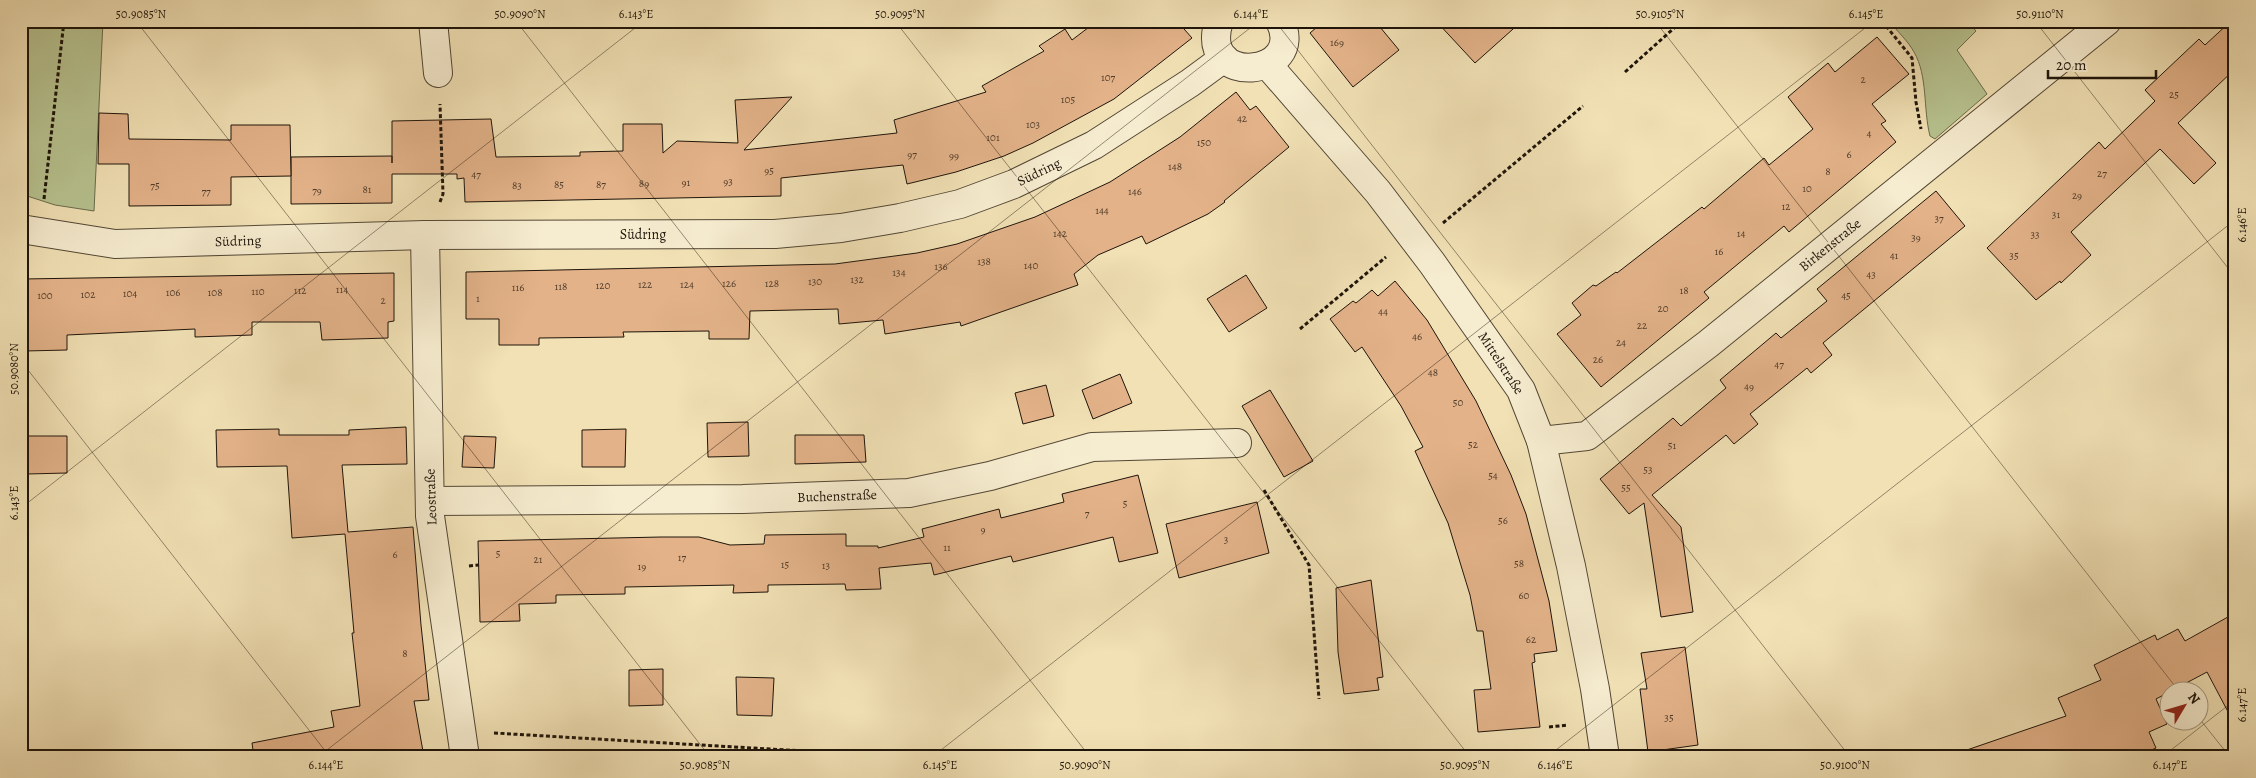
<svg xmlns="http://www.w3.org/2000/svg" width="2256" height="778" font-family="Alegreya,serif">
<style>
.green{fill:#b7c390;stroke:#6a6c4d}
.building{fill:#e3b289;stroke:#1e140a}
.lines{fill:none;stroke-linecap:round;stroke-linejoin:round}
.street-casing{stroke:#534735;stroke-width:30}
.path{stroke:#1e140a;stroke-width:3;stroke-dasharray:4 2.5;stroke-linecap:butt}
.street{stroke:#f6eccf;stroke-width:28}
.ticks{fill:none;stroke:#1e140a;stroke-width:1;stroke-opacity:0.45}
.labels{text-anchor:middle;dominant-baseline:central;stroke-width:4;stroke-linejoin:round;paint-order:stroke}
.number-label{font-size:11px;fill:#4f3c2a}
.street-label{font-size:14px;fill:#1e140a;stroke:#f6eccf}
.neatline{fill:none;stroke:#1e140a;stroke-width:2}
.ticks-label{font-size:12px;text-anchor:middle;fill:#1e140a}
</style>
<rect width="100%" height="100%" fill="#f1e1b5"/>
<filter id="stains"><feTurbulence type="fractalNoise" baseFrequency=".004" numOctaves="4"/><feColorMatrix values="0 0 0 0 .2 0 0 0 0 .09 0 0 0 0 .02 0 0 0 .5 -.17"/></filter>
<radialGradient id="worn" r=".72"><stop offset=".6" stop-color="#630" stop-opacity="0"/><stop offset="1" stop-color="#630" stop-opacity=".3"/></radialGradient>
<g class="green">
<path d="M21 21H103L94 211 55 205 21 194Z"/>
<path d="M1889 21H1967L1976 31 1957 50 1987 94 1935 139 1930 136C1923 109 1928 76 1914 52 1908 41 1897 31 1889 21Z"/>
</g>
<g class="building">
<path d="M1097 21H1177L1192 38 1114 99 1033 143 1004 156 956 172 907 184 903 165 781 178V196L465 202 464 178 457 179V174H392V203L291 204V157L392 156V163V121L491 119 496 157 580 156V152L623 151V124H662L663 153 677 141 738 143 735 100 792 97 744 150 897 133 894 120 986 92 982 86 1044 51 1039 46 1065 29 1072 40Z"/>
<path d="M1324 21H1375L1399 50 1353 87 1310 33Z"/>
<path d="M1436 21H1522L1475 63Z"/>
<path d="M2231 21H2235V69L2178 123 2216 163 2194 184 2160 149 2071 232 2091 255 2061 283 2060 281 2036 300 1987 248 2099 142 2105 149 2155 101 2145 90 2199 39 2205 45Z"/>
<path d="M1877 37 1909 74 1872 104 1886 121 1881 124 1896 142 1789 232 1784 226 1704 292 1709 298 1601 387 1557 334 1581 315 1572 303 1593 285 1596 286 1616 272 1617 273 1702 207 1704 209 1764 158 1769 165 1813 129 1788 97 1828 63 1835 72Z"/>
<path d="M1236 92 1250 110 1256 106 1289 147 1224 201 1225 202 1208 214 1146 244 1142 236 1098 255 1074 274 1078 285 961 326 960 322 885 334 883 320 839 324 838 309 750 311 749 339H709V331L623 332 624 337 539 338V345H499V319H466V272L835 264 917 253 957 244 1035 217 1110 182 1180 137Z"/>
<path d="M99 113 128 114 129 139 231 140V125H290L291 176 231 177V205L129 206V164H98Z"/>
<path d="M1936 191 1965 226 1823 343 1832 355 1811 373 1807 368 1750 414 1758 424 1734 444 1726 435 1652 495 1681 527 1693 612 1661 617 1644 503 1629 514 1600 479 1673 418 1681 426 1726 388 1720 380 1776 333 1781 338 1827 301 1817 289Z"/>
<path d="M394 273V321L388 322V338L322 340 320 322H252V335L195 337V329L67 335V350L25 351 23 279Z"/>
<path d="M1246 275 1267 308 1229 332 1207 299Z"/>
<path d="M1395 281 1427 320 1476 401 1511 475 1526 514 1549 601 1557 651 1534 654 1535 662 1532 663 1540 727 1478 732 1474 690 1491 689 1483 631H1477L1470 595 1448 523 1415 451 1423 447 1401 406 1362 347 1355 352 1330 319 1353 301 1356 303 1372 290 1378 296Z"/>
<path d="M1120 374 1132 403 1093 419 1082 390Z"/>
<path d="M1046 385 1054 416 1023 424 1015 393Z"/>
<path d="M1270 390 1313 461 1284 477 1242 406Z"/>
<path d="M748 422 749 456 708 457 707 423Z"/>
<path d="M406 427 407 464 342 465 348 532 413 527 421 625 429 700 414 701 424 757H254L252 743 334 727 331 711 360 706 352 633H354L345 534 292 538 287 466 217 467 216 430 279 429V435H349V430Z"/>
<path d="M626 429 625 467H582V430Z"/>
<path d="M795 435H864L866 462 795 464Z"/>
<path d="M26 436H67V473L27 474Z"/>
<path d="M464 436 496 437 494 468 462 467Z"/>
<path d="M1138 475 1158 553 1119 562 1113 537 1013 562 1011 556 934 575 931 563 879 568 881 589 846 590 845 584 768 585V592L733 593 734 585 625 587V594L556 595V603L519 604 520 621 480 622 478 541 661 537H699L730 545 764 544 765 535 846 534V546H878V548L924 537 922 529 999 509 1001 518 1033 510 1064 502 1062 494Z"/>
<path d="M1257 502 1269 553 1179 578 1166 524Z"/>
<path d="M1371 580 1383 677 1377 678 1379 690 1344 694 1338 652 1336 588Z"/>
<path d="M2235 613V725L2207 672 2156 699 2167 724 2149 732 2156 748 2136 757H1962L1961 752 2066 716 2058 698 2101 680 2094 665 2155 635 2157 640 2178 629 2185 641Z"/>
<path d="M1685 647 1698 745 1648 752 1640 689H1647L1641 653Z"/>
<path d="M663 669V705L629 706V670Z"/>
<path d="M736 677 774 678 772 716 737 715Z"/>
</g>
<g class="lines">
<g class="street-casing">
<g id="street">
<path d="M433 21 438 73"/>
<path d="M1219 21C1197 89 1308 77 1280 21"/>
<path d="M1267 64 1378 192 1432 263 1521 390 1541 441 1571 566 1595 689 1605 757"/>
<path d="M21 229 115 244 425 235 775 234 841 228 900 218 960 204 1014 184 1094 145 1190 83 1224 58"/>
<path d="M425 235 430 516 465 757"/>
<path d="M1541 441 1587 436 1708 344 2107 21"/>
<path d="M431 501 743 499 909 493 990 476 1092 447 1237 443"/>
</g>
</g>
<g class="path">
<path d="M1882 21 1912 58 1916 102 1921 129"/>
<path d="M1625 72 1682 21"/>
<path d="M44 199 64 21"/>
<path d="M440 202 443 194 440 104"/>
<path d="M1443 223 1583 106"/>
<path d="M1300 329 1386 257"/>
<path d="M1264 490 1309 565 1319 699"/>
<path d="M469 566 479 565"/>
<path d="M1549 727 1568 725"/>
<path d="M494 733 907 757"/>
</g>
<use href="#street" class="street"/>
</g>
<path class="ticks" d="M136 21 710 757M516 21 1090 757M895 21 1470 757M1275 21 1850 757M1655 21 2178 690M2035 21 2235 277M21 28 29 21M21 361 330 757M21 508 644 21M2198 717 2230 757M318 757 1259 21M932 757 1874 21M1547 757 2235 220M2162 757 2235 700"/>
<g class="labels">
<g class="number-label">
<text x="1337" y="42">169</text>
<text x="1108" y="77">107</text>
<text x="1863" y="79">2</text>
<text x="2174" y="94">25</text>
<text x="1068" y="99">105</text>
<text x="1242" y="118">42</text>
<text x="1033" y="124">103</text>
<text x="1869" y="133">4</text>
<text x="993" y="137">101</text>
<text x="1204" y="142">150</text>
<text x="912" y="154">97</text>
<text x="1849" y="154">6</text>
<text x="954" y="155">99</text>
<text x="1175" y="166">148</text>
<text x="769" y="170">95</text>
<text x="1828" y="171">8</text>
<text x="2102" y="173">27</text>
<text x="476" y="174">47</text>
<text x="728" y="181">93</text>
<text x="686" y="182">91</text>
<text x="644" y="183">89</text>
<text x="559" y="184">85</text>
<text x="601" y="184">87</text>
<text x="155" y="185">75</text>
<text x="517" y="185">83</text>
<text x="1807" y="188">10</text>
<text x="367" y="189">81</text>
<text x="317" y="190">79</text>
<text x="206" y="191">77</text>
<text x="1135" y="191">146</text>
<text x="2077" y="195">29</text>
<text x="1786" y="206">12</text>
<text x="1102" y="210">144</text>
<text x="2056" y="214">31</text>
<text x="1939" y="218">37</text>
<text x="1060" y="233">142</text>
<text x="1741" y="233">14</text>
<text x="2035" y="234">33</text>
<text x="1916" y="237">39</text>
<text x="1719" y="251">16</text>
<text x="1894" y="255">41</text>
<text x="2014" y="255">35</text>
<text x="984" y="261">138</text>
<text x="1031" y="265">140</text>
<text x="941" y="266">136</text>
<text x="899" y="272">134</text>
<text x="1871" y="274">43</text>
<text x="857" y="279">132</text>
<text x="815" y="281">130</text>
<text x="729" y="283">126</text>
<text x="772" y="283">128</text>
<text x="645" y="284">122</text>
<text x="687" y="284">124</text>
<text x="603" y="285">120</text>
<text x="561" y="286">118</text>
<text x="518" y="287">116</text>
<text x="342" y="289">114</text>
<text x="300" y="290">112</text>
<text x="1684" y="290">18</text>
<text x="258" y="291">110</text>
<text x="173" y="292">106</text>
<text x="215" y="292">108</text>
<text x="130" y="293">104</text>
<text x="88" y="294">102</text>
<text x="45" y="295">100</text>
<text x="1846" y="295">45</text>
<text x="478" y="298">1</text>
<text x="383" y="300">2</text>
<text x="1663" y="308">20</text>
<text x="1383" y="311">44</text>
<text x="1642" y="325">22</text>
<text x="1417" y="336">46</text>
<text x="1621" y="342">24</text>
<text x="1598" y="359">26</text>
<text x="1779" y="364">47</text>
<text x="1433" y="372">48</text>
<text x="1749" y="386">49</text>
<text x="1458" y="402">50</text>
<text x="1473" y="444">52</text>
<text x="1672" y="445">51</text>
<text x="1648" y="469">53</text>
<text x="1493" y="475">54</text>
<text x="1626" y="487">55</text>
<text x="1125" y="503">5</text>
<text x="1087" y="513">7</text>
<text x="1503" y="520">56</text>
<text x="983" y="529">9</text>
<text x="1226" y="539">3</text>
<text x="947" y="547">11</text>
<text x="498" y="553">5</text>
<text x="395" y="554">6</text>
<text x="682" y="557">17</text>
<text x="538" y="559">21</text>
<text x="1519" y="563">58</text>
<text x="785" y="564">15</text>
<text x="826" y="565">13</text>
<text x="642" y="566">19</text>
<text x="1524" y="595">60</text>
<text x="1531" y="639">62</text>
<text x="405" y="653">8</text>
<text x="1669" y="717">35</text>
</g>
<g class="street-label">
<text transform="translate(1039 172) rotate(-26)">Südring</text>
<text x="643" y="234">Südring</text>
<text transform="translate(238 241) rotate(-2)">Südring</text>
<text transform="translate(1830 245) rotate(-39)">Birkenstraße</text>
<text transform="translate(1501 363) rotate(57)">Mittelstraße</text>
<text transform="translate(837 496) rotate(-2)">Buchenstraße</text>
<text transform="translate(431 497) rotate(-92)">Leostraße</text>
</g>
</g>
<rect width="2256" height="778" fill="none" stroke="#f1e1b5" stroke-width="55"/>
<g transform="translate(2184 706) rotate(52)"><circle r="24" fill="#f6eccf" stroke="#a09680"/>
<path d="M0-4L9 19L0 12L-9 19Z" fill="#8f2418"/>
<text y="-8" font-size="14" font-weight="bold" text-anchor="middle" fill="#1e140a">N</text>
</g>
<path d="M2048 70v8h108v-8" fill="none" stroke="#1e140a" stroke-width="2.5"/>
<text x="2056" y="70" font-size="15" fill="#1e140a" stroke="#f6eccf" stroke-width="4" paint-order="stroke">20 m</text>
<rect x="28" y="28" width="2200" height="722" class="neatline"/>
<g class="ticks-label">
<text x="141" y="18">50.9085°N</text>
<text x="520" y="18">50.9090°N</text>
<text x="636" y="18">6.143°E</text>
<text x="900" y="18">50.9095°N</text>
<text x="1251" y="18">6.144°E</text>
<text x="1660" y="18">50.9105°N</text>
<text x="1866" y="18">6.145°E</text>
<text x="2040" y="18">50.9110°N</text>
<text transform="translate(2242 225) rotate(-90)" y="4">6.146°E</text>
<text transform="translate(14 369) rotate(-90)" y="4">50.9080°N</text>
<text transform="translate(14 503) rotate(-90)" y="4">6.143°E</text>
<text transform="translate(2242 705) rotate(-90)" y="4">6.147°E</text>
<text x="326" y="769">6.144°E</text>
<text x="705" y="769">50.9085°N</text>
<text x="940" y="769">6.145°E</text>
<text x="1085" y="769">50.9090°N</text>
<text x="1465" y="769">50.9095°N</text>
<text x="1555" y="769">6.146°E</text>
<text x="1845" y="769">50.9100°N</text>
<text x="2170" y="769">6.147°E</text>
</g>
<rect width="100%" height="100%" filter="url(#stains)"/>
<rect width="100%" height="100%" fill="url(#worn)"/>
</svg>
